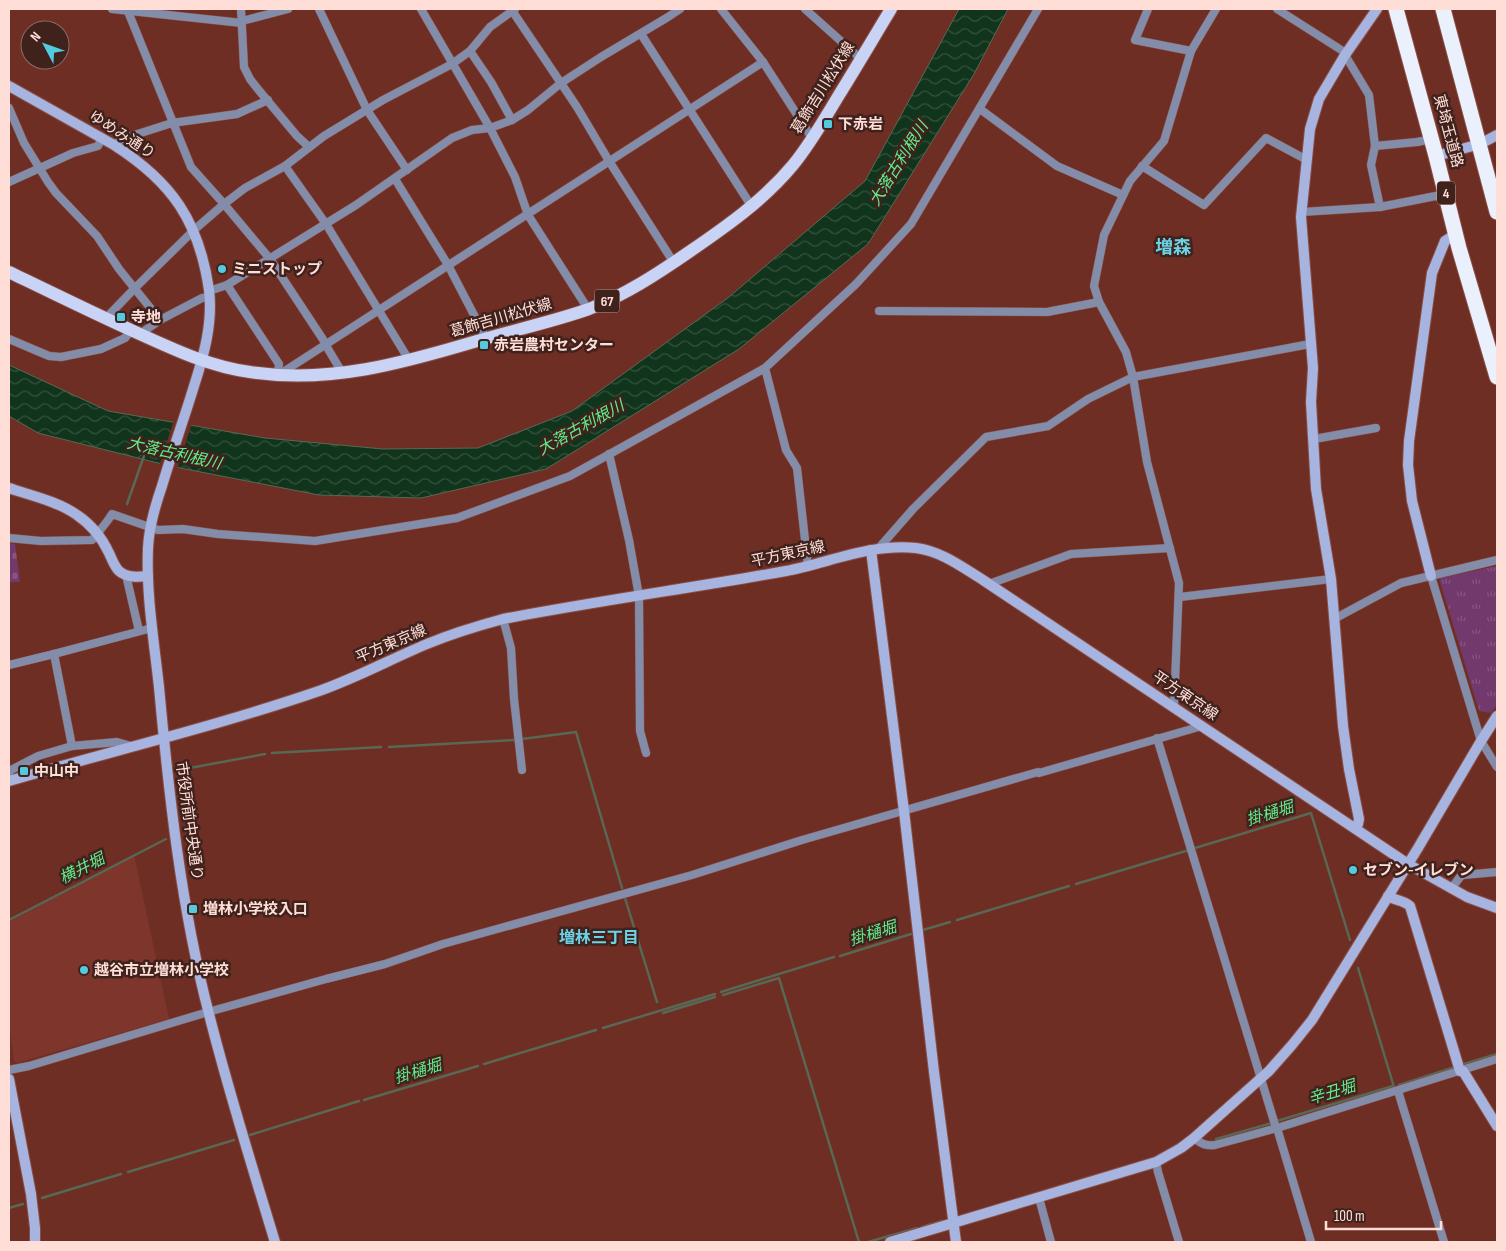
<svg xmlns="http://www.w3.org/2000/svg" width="1506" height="1251" font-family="'Sofia Sans Condensed','Noto Sans JP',sans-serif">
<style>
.built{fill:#7e362c}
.grass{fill:url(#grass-tufts)}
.cemetery{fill:url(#cemetery-stones)}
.water{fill:url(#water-waves);stroke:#586854}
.pier{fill:#6f2e24}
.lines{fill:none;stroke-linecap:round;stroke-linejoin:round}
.stream{stroke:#586854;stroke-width:2.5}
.street-casing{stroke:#894e44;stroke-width:9}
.secondary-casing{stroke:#894e44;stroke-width:12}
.primary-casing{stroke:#894e44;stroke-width:14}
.highway-casing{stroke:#894e44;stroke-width:17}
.street{stroke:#838ca8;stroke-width:8}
.secondary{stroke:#a6b4df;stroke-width:10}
.primary{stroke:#c8d3f5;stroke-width:12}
.highway{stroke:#ebf0fd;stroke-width:15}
.poi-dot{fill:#54cade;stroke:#40221d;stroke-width:2}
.labels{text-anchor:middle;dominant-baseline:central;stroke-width:5;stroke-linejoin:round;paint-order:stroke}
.shield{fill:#40221d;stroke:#c6a6a0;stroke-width:1}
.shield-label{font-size:14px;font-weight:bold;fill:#ffded8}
.street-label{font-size:15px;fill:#ffded8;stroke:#40221d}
.poi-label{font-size:15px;font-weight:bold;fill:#ffded8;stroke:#40221d;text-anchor:start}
.water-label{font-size:16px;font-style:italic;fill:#60ed8c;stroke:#40221d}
.neighbourhood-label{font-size:16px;font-weight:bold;fill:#6ad3e5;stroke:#40221d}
.quarter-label{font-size:18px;font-weight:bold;fill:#6ad3e5;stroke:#40221d}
</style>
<defs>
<pattern id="grass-tufts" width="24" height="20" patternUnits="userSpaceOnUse" patternTransform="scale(1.25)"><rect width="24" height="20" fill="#72396c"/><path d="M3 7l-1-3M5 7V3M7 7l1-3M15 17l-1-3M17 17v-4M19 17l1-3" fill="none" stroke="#875580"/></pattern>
<pattern id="cemetery-stones" width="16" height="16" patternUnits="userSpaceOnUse" patternTransform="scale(1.25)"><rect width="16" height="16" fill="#72396c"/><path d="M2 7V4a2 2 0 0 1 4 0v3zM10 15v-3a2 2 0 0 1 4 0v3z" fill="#875580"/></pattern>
<pattern id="water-waves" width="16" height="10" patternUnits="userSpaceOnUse" patternTransform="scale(1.25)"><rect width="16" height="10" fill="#11351c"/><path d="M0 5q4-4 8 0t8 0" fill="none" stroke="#35523c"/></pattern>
</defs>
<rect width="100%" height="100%" fill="#6f2e24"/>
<path class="built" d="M134 855 169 1019 17 1063 14 1061 9 1023V922Z"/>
<path class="grass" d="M1497 566V705L1491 713 1479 711 1439 578Z"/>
<path class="cemetery" d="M9 543 15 544 20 582H9Z"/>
<path class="water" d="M959 9H1008L974 74 868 244 739 349 546 469 421 498 319 495 170 466 38 433 9 416V365L108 411 265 438 383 449 478 448 572 411 729 297 865 181Z"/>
<path class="pier" d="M174 420 192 423 177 470 159 466Z"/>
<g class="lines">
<g class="stream">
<path d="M127 504 144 456"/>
<path d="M522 739 576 732 622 888"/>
<path d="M389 747 514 740"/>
<path d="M272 753 381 747"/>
<path d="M179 770 265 754"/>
<path d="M1195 848 1311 813 1350 940"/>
<path d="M1076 884 1189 850"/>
<path d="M625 898 657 1002"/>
<path d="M9 920 166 839"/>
<path d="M957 920 1069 886"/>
<path d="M923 930 950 922"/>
<path d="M840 956 911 934"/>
<path d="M1358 968 1394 1087"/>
<path d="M721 992 834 957"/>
<path d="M723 995 779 978 859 1242"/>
<path d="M663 1013 715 997"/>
<path d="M603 1028 715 994"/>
<path d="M484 1064 596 1030"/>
<path d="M1464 1064 1497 1054"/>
<path d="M1399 1085 1455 1067"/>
<path d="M364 1100 478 1066"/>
<path d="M1277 1121 1393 1086"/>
<path d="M250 1135 359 1101"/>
<path d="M1216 1139 1272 1123"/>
<path d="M128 1172 234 1140"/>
<path d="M42 1198 121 1174"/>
<path d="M9 1208 23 1204"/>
<path d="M922 1227 942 1221"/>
<path d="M868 1242 917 1228"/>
</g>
<g class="street-casing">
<g id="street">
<path d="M112 9 242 23"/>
<path d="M127 9 191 167 224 204 270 259 326 344"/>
<path d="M241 9 244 67 250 79 257 88 297 136 309 147"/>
<path d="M319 9 367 110 407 170"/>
<path d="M421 9 490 128 515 177 528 215 588 309"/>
<path d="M511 9 577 107 609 161 674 263"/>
<path d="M721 9 763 62 812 138"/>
<path d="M805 9 861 59"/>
<path d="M1148 9 1135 40 1191 51"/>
<path d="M1277 9 1346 53"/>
<path d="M242 21 288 9"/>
<path d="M641 34 752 207"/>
<path d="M470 51 491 82 512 120"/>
<path d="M1345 55 1369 95 1375 146 1371 165 1380 207"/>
<path d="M9 108 24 143 48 182 56 193 97 236 119 269 160 320"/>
<path d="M980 109 1057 166 1123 195"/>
<path d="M114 145 122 139 172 123 237 114 268 100"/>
<path d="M1375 146 1417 142 1432 139"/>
<path d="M285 166 326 224 409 360"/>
<path d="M1142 166 1204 205 1266 138 1307 160"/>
<path d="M395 179 448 265 486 338"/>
<path d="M9 182 73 153 98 146 102 138"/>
<path d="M1302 212 1380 207 1446 194"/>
<path d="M227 285 279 364 278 375"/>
<path d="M209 291 227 285 356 205 452 138 472 130 490 128 512 120 528 110 561 83 601 57 668 17 680 9"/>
<path d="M879 311 1047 312 1099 302"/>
<path d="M106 318 135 288 194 230 224 204 245 188 285 166 324 136 383 100 452 64 470 51 490 27 515 9"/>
<path d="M140 334 160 320 202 298 210 297"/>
<path d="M9 339 49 356 61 357 101 349 125 338 131 330"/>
<path d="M325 344 343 374"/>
<path d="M765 368 786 450 797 468 808 567"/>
<path d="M280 374 763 62"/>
<path d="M1314 439 1376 428"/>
<path d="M609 454 629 540 639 596 640 731 646 753"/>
<path d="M9 538 41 541 92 540C99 531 106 524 112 514L158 530 183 529 218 534 315 541 457 518 570 476 765 368 856 284 911 224 1038 9"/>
<path d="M878 549 913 509 986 437 1048 426 1088 399 1133 377 1310 344"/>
<path d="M126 575 139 631"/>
<path d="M1431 576 1481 741 1497 767"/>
<path d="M989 584 1071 554 1170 548"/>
<path d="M1180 597 1331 579"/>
<path d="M503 619 511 648 514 699 522 770"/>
<path d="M1334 619 1401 583 1497 560"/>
<path d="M54 654 72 746 117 742 131 746"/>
<path d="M9 665 54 654 152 628"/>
<path d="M1174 707 1179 583 1147 462 1133 377 1126 352 1099 302 1094 286 1104 235 1130 181 1164 141 1191 51 1216 9"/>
<path d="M1157 738 1276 1128"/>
<path d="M9 773 11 770 38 756 72 746"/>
<path d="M1039 773 1202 726"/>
<path d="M1451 889 1460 877 1463 875 1497 872"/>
<path d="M9 1070 29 1066 208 1012 326 979 385 964 443 944 692 875 802 840 1038 772"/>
<path d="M1398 1091 1444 1242"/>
<path d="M1277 1128 1311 1242"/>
<path d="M1194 1138C1201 1144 1206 1146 1215 1145L1277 1128 1497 1059"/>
<path d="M1156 1162 1158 1172 1179 1242"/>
<path d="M1039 1198 1051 1242"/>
</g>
</g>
<g class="secondary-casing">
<g id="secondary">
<path d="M9 86 114 145C172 182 199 221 209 290 213 323 204 355 194 386 184 419 172 452 162 486 155 506 149 526 148 548 146 594 154 641 159 687 169 796 181 907 209 1014 228 1090 252 1166 275 1242"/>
<path d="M1436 156 1480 144 1497 135"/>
<path d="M9 488C32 496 57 501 77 515 92 525 102 538 109 553 112 559 114 566 119 571 127 578 138 577 148 576"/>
<path d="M871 550 904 811 934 1072 956 1242"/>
<path d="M1431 576 1412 501 1408 465 1409 441 1432 273 1445 241 1456 234"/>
<path d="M9 781C112 751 217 726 319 691 356 678 391 659 427 644 451 634 477 626 503 619 597 601 692 588 786 571 828 563 872 543 916 548 941 551 962 567 983 580L1408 864 1467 897 1497 908"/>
<path d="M1355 828 1358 824 1359 819 1349 769 1343 726 1331 579 1316 489 1311 402 1313 368 1301 217 1310 129 1319 99 1345 55 1377 9"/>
<path d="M1388 896C1396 901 1403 900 1410 906L1460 1071"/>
<path d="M1463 1071 1497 1126"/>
<path d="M9 1079 31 1194 35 1228V1242"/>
<path d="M890 1242 1156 1162 1181 1148 1194 1138 1269 1071 1292 1045 1312 1020 1418 848 1481 741 1497 716"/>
</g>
</g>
<g class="primary-casing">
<path id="primary" d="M9 272C53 293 97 315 142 335 177 351 212 367 250 372 330 384 403 363 477 341 514 330 552 322 589 309 625 295 657 274 689 252 727 226 764 200 793 165 811 143 825 118 839 95 857 66 874 37 891 9"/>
</g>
<g class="highway-casing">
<g id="highway">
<path d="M1396 9 1436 156 1459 248 1497 377"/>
<path d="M1443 9 1497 212"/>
</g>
</g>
<use href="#street" class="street"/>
<use href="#secondary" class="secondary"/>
<use href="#primary" class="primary"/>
<use href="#highway" class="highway"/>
</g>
<g class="poi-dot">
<rect x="823" y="119" width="10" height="10" rx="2.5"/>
<circle cx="222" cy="269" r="5"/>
<rect x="116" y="312" width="10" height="10" rx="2.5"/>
<rect x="479" y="340" width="10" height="10" rx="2.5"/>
<rect x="19" y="766" width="10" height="10" rx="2.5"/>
<circle cx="1353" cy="870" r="5"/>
<rect x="188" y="904" width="10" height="10" rx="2.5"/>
<circle cx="84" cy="970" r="5"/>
</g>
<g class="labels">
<g class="shield">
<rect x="1437" y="181.5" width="18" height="23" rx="4"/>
<rect x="594.5" y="289.5" width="25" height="23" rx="4"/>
</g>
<g class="shield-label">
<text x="1446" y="193">4</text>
<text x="607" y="301">67</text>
</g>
<g class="street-label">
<text transform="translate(823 88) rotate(-58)">葛飾吉川松伏線</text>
<text transform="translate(1448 131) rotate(75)">東埼玉道路</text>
<text transform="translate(122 135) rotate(33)">ゆめみ通り</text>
<text transform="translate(501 318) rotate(-16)">葛飾吉川松伏線</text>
<text transform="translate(788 554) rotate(-12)">平方東京線</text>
<text transform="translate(391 644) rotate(-23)">平方東京線</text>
<text transform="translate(1185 696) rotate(34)">平方東京線</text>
<text transform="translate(189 821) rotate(82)">市役所前中央通り</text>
</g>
<g class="poi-label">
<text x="838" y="124">下赤岩</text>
<text x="232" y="269">ミニストップ</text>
<text x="131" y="317">寺地</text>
<text x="494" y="345">赤岩農村センター</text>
<text x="34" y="771">中山中</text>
<text x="1363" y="870">セブン-イレブン</text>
<text x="203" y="909">増林小学校入口</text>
<text x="94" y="970">越谷市立増林小学校</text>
</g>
<g class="water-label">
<text transform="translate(899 164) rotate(-58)">大落古利根川</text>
<text transform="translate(581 428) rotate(-29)">大落古利根川</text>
<text transform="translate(174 454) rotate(13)">大落古利根川</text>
<text transform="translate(1270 814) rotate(-17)">掛樋堀</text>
<text transform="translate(82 869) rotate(-27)">横井堀</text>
<text transform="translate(873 934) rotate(-17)">掛樋堀</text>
<text transform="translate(418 1072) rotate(-17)">掛樋堀</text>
<text transform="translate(1332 1093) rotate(-17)">辛丑堀</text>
</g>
<g class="neighbourhood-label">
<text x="599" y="938">増林三丁目</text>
</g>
<g class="quarter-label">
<text x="1173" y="247">増森</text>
</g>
</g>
<rect width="1506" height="1251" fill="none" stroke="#ffded8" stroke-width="20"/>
<g transform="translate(45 45) rotate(311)"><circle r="24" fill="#40221d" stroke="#8c6d68"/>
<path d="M0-4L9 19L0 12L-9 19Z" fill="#54cade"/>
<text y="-8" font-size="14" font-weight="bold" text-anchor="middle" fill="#ffded8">N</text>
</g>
<path d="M1326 1221v8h115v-8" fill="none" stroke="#ffded8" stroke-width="2.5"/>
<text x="1334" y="1221" font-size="15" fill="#ffded8" stroke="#40221d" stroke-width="4" paint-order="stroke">100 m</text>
</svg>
